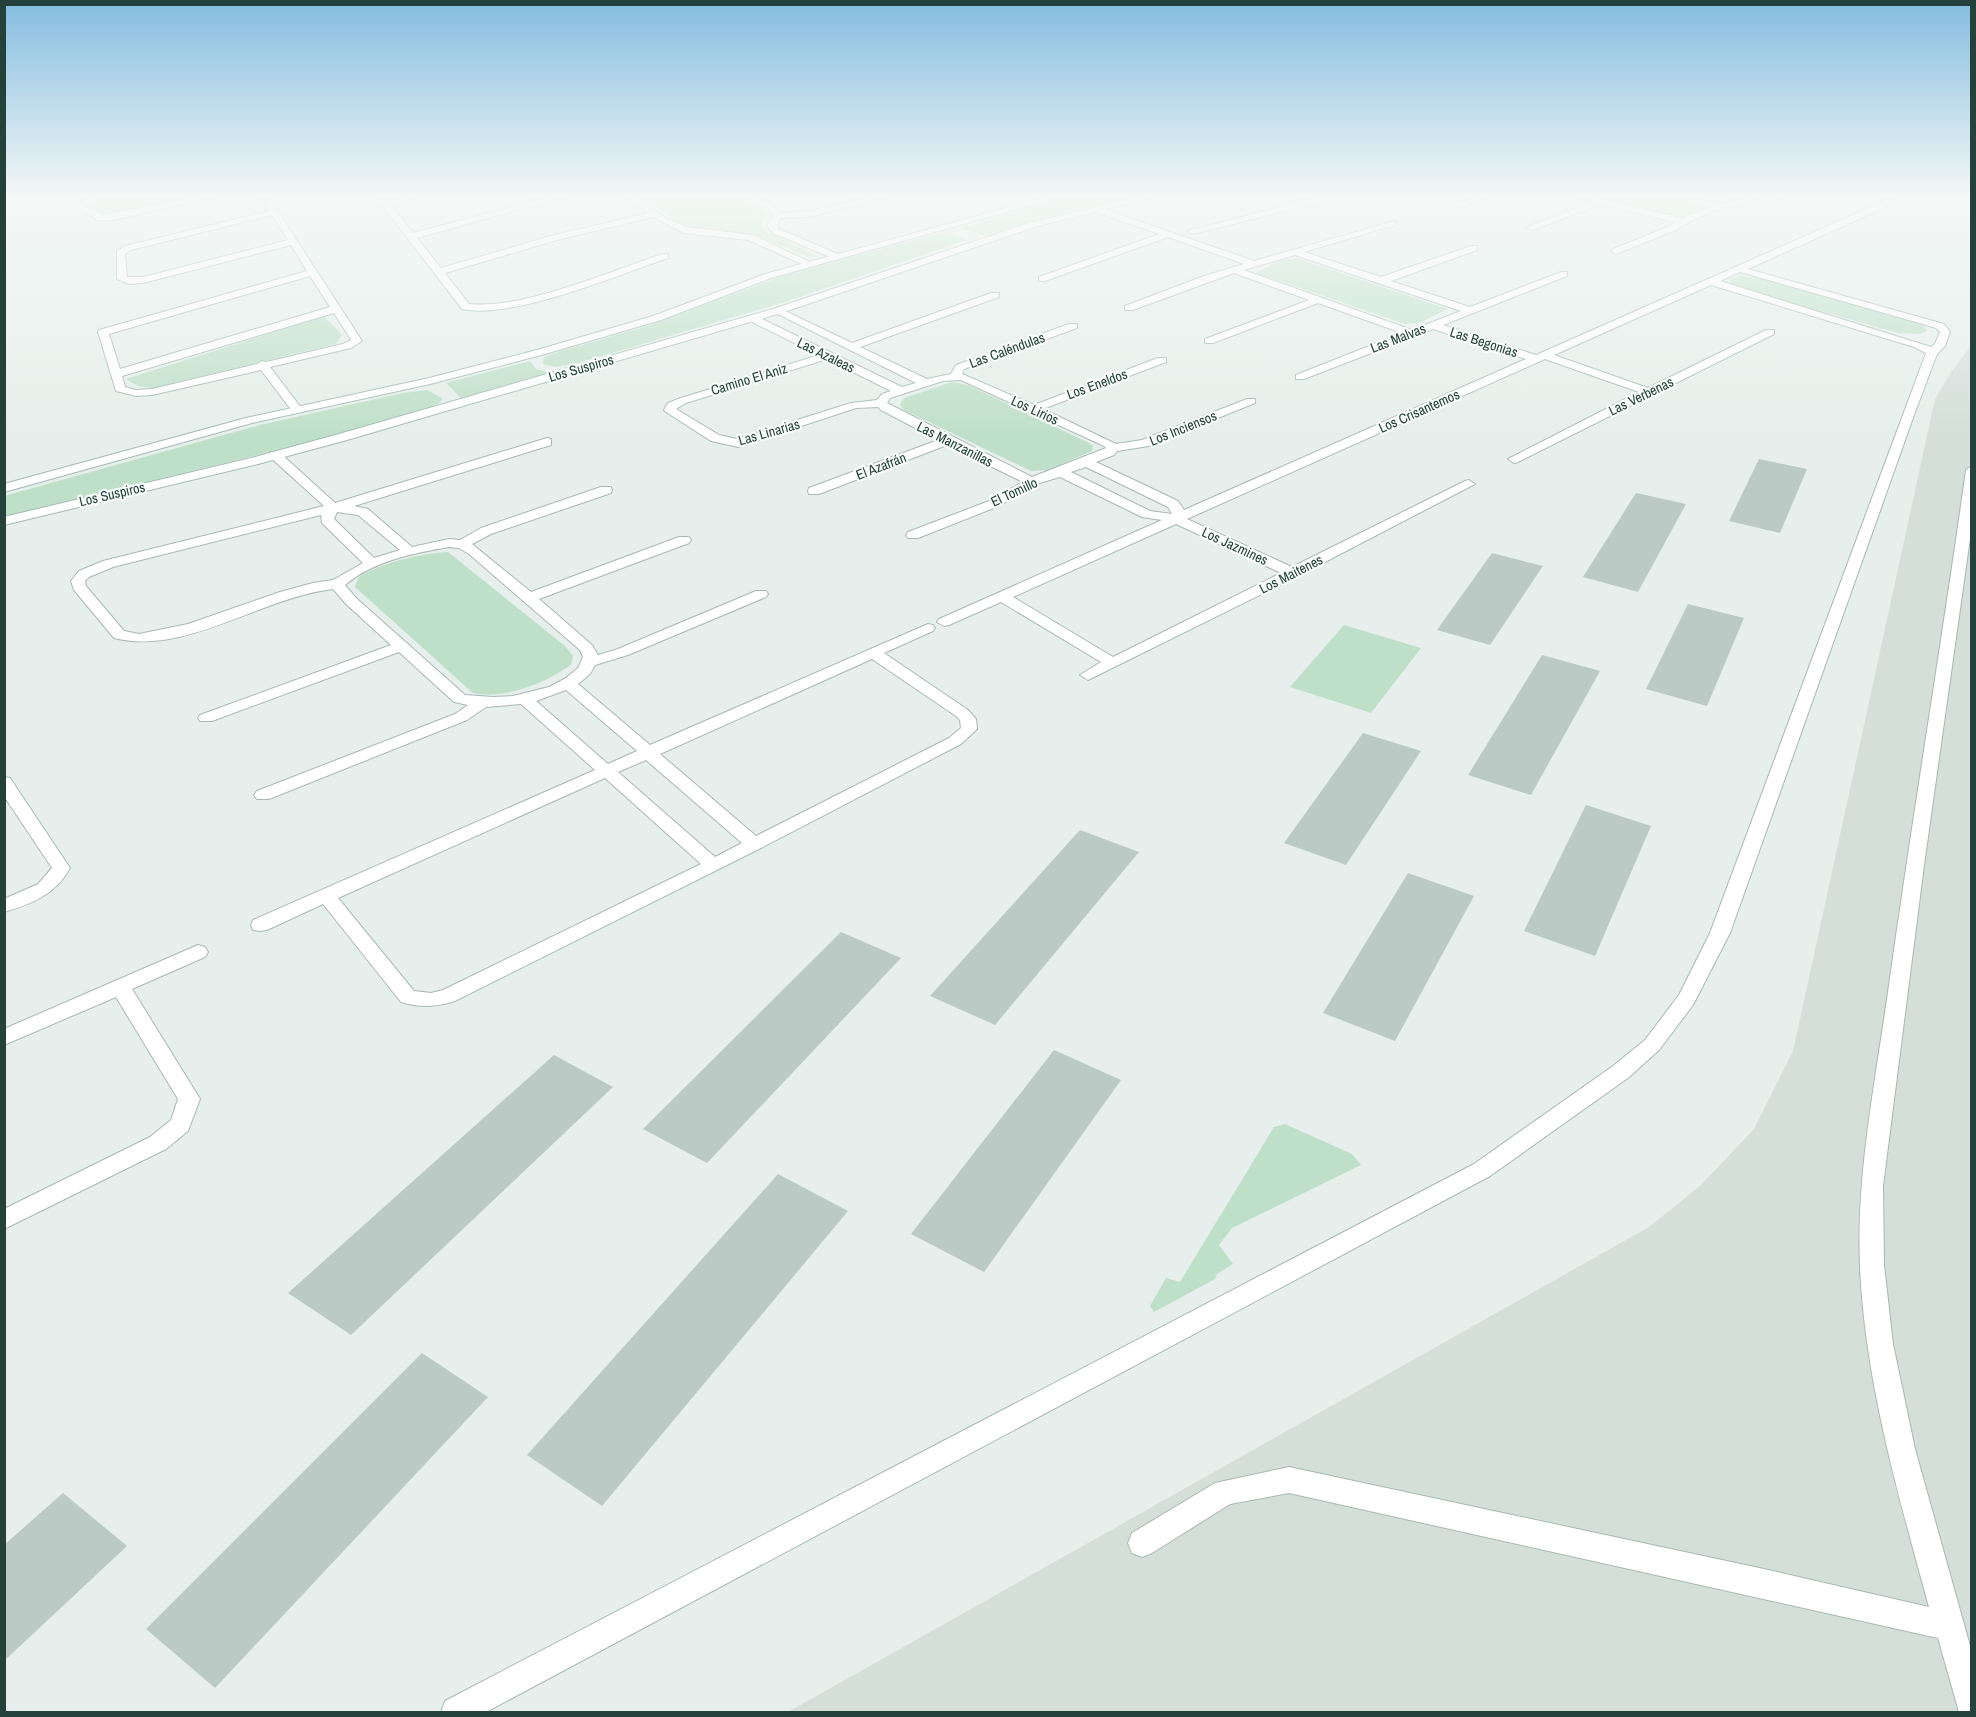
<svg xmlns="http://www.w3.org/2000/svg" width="1976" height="1717" font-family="'Archivo Narrow',sans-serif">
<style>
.built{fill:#d4dfda}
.green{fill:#bfe0c8}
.building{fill:#bbcac4}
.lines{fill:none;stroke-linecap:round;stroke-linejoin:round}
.lane-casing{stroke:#a8b8b2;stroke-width:2}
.street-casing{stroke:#a8b8b2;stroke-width:2}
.secondary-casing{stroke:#a4bbb3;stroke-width:2}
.primary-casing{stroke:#c2cac8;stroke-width:2}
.lane{fill:#fff;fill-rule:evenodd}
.street{fill:#fff;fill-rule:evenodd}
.secondary{fill:#fff;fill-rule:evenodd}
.primary{fill:#6aa596;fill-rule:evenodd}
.labels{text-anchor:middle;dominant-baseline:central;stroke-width:4.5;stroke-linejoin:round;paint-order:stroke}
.far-street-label{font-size:14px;fill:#24423a;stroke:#f7fbf9}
</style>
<rect width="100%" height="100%" fill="#e6efeb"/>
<path class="built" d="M1971 346V1712H788L1649 1227 1701 1185 1754 1129 1793 1051 1935 399 1951 372Z"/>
<g class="green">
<path d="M118 196H202L119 214H104L88 204Z"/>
<path d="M643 196H736L763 212 765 216 761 223 763 230 819 257H809L753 234 692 228 675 220Z"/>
<path d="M1076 196H1136L1049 216 983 236 960 228Z"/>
<path d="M1591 196H1666L1702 207 1683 216H1673Z"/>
<path d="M936 234H952L966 240 782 303 578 363 555 367 543 364 544 357 554 353 644 327 782 276Z"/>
<path d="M1296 258 1448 309 1421 322 1405 324 1256 273 1279 261Z"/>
<path d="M1741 276 1762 279 1911 321 1923 325 1927 331 1920 334 1898 333 1739 288 1730 283 1731 279Z"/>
<path d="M324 316 342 335 336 344 152 388 138 386 126 379Z"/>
<path d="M530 361 536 369 550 373 461 398 446 383Z"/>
<path d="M952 382 968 385 1089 443 1093 446 1092 451 1048 470 1031 471 904 410 900 405 904 398Z"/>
<path d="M427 390 442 398 441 402 430 408 350 432 5 517 4 496 260 425 403 393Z"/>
<path d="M448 552 565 646 573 656 571 665C545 683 504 700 473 693L355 587 358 578C379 563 423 553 448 552Z"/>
<path d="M1344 625 1421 648 1371 713 1290 687Z"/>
<path d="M1285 1124 1352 1154 1361 1165 1232 1228 1219 1245 1233 1264 1217 1274 1215 1279 1154 1312 1150 1306 1166 1278 1180 1282 1274 1127Z"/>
</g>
<g class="building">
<path d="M1759 459 1807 469 1780 533 1729 521Z"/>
<path d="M1636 493 1686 504 1638 592 1583 577Z"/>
<path d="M1492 553 1543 566 1490 645 1437 630Z"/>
<path d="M1688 604 1744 618 1707 706 1646 689Z"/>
<path d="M1542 655 1600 671 1531 795 1468 775Z"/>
<path d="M1363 733 1421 751 1346 865 1284 843Z"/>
<path d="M1586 805 1651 826 1595 956 1524 931Z"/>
<path d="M1080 830 1139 852 995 1025 930 996Z"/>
<path d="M1408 873 1474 896 1395 1041 1323 1013Z"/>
<path d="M841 932 901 958 707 1163 643 1129Z"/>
<path d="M1054 1050 1121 1080 984 1272 911 1234Z"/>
<path d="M554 1055 613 1087 351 1335 288 1293Z"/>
<path d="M778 1174 848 1211 602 1506 527 1455Z"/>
<path d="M422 1353 488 1397 215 1688 146 1629Z"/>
<path d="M63 1493 127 1546 4 1661V1545Z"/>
</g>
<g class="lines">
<g class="lane-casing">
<path id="lane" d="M1972 466V524L1924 865 1883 1186 1884 1265 1893 1344 1915 1449 1972 1653V1712H1959L1938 1638 1289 1493 1230 1504 1152 1553 1142 1557 1132 1553 1128 1543 1132 1533 1215 1483 1289 1467 1773 1571 1929 1607C1899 1497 1865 1382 1860 1267 1856 1173 1876 1079 1889 985 1913 813 1942 642 1966 470Z"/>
</g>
<g class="street-casing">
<g id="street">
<path d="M97 196H110L85 205 102 215 202 196H217L114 220H97L74 204Z"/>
<path d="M260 196H268L362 341 351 348 270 367 302 409 296 412 292 411 261 370 152 395 136 396 116 391 98 332 99 330 307 271 291 245 143 283 129 284 117 279V251L125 246 269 211ZM272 215 288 240 143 277H127L125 254 131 250ZM310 276 330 307 120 369 109 334ZM334 313 351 340 343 344 266 362 262 361 257 364 152 389 136 390 125 387 122 376Z"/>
<path d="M375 196H383L387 201 408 196H422L391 205 413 233 554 196H567L417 238 441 268 551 236 648 213 627 196H636L667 219 686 227 753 235 814 264 806 266 748 240 684 233 653 217 557 240 445 273 469 304C521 310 611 271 662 254H668V258C618 275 512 320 462 309Z"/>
<path d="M746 196C758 196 774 203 780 213L810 211 876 196H890L810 217 780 218 777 226 779 229 840 255 842 257 837 260 773 233 767 226 773 216 771 212Z"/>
<path d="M1321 196 1324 197V201L1193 234 1188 231Z"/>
<path d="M1478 196H1490L1462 207 1455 205Z"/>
<path d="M1576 196H1589L1681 218 1711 207 1682 196C1694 196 1703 201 1715 203 1730 205 1744 195 1758 196 1748 204 1735 204 1722 208 1715 210 1682 225 1676 230L1616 254 1611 251 1613 249 1670 226 1674 222 1601 204 1533 230 1525 228 1592 202Z"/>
<path d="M1884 196H1892V201L1886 207 1748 269 1944 324 1950 332 1945 346 1937 354 1914 415 1730 933 1693 1005 1659 1050 1628 1078 1490 1176 486 1712H441L445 1701 1474 1164 1613 1066 1645 1040 1679 995 1710 933 1926 353 1914 347 1711 285 1554 355 1648 388 1766 330H1774V334L1518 462 1514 463 1508 459 1639 392 1545 359 1187 519 1292 567 1465 481 1469 480 1475 484 1298 576 1088 680 1080 675 1101 662 1001 602 949 625 944 626 937 622 939 619 1162 520 1142 517 1060 477 1036 484 999 506 918 538H908L906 535 908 532 989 501 1023 482 947 445 819 494H809L808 491 809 488 938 440 881 410 878 407 856 408 738 447 711 441 666 412 664 410 668 403 678 399 819 355 748 320V316H756L902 387 916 383 772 311 781 309 852 343 991 293H999V297L860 347 927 379 951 374 956 365 1069 324H1077V328L964 369 962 374 1034 405 1158 358H1166V362L1043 409 1116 444 1142 440 1247 399H1255V403L1149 446 1117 451 1114 455 1096 462 1178 501 1184 510 1526 359 1433 329 1304 379H1296V375L1402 333 1318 303 1213 343H1205V339L1309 300 1234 273 1133 310H1125V306L1204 276 1244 264 1168 237 1045 281H1039V277L1159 234 1092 211V207H1098L1254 261 1395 221V225L1304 252 1381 277 1471 246H1477V250L1391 281 1470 307 1561 272H1567V276L1443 325 1536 355 1880 203 1884 200ZM1295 255 1461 311 1412 330 1244 270ZM1740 272 1916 322 1936 328 1940 332 1935 344 1931 347 1720 281ZM827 359 891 391 882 394 877 400 851 403 737 439 719 435 676 409 686 403ZM961 380 1104 446 1106 448 1032 477 887 403 890 398 943 381ZM1086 467 1168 507 1172 514 1150 511 1071 472ZM1176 524 1281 573 1113 657 1013 597Z"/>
<path d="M547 438 551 439V445L354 506 368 509 412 547 449 539 460 540 481 528 601 487H611L612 490 611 493 491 534 472 544 531 592 679 537H689L691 540 689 543 539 599 592 645 598 655 618 649 756 591H766L768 594 766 597 628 655 595 665 590 674 578 684 650 745 928 624 933 625 935 628 933 631 884 653 968 710 976 719 977 729 961 744 761 848 455 1001C436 1007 420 1008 401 1002L323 904 267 930 260 931 253 930 251 925 253 920 595 770 521 704 486 707 467 720 269 799H257L254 795 257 791 455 714 468 705 454 702 399 652 212 721H200L198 718 200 715 391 645 346 604 333 589C262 597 185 656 114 638L74 590 71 581 79 571 103 561 324 506 271 458V452H279L335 503ZM337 512 358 515 400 550 374 558 334 519ZM321 515 322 523 363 563 333 580 313 583 280 592 188 624 139 634 124 631 86 586 85 581 89 577 113 567ZM449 547 459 548 469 554 580 650 583 657 578 668 566 678 549 687 513 696 493 697 465 695 356 598 345 585C373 561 414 553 449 547ZM872 659 956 716 960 720 961 728 949 738 756 836 660 754ZM566 690 637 751 608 764 536 701ZM646 760 742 843 715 857 618 772ZM605 778 701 864 443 990 431 993 414 991 338 898Z"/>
<path d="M4 777 10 778 70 868C56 894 32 904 4 912V899L38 884 52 868 4 796Z"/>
<path d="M198 945 205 947 208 952 205 957 132 989 200 1099 188 1131 166 1149 4 1229V1209L150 1137 171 1120 178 1099 116 997 4 1045V1029Z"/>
</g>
</g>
<g class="secondary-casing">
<g id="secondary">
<path d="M1050 196H1063L771 278 661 320 545 354 430 384 252 423 4 492V484L246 418 429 378 537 350 653 316 765 274Z"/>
<path d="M1143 196H1157L1035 227 781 313 347 440 258 464 4 525V517L251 458 339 434 773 309 1029 223Z"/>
</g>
</g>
<g class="primary-casing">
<path id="primary" d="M4 196H9L4 199Z"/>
</g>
<use href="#lane" class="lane"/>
<use href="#street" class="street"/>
<use href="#secondary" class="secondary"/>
<use href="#primary" class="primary"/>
</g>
<linearGradient id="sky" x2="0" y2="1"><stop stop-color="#84bce0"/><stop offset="0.45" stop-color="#f4f8f6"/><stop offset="1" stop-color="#f4f8f6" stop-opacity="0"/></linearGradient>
<rect width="1976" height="436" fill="url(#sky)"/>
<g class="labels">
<g class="far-street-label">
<text transform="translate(1398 338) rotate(-21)">Las Malvas</text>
<text transform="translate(1484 342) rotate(18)">Las Begonias</text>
<text transform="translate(1007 350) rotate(-20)">Las Caléndulas</text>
<text transform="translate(826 355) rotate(26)">Las Azaleas</text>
<text transform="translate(581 368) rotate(-16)">Los Suspiros</text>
<text transform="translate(749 379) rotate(-17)">Camino El Aniz</text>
<text transform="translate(1097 384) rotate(-20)">Los Eneldos</text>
<text transform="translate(1641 396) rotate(-26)">Las Verbenas</text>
<text transform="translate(1035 410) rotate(25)">Los Lirios</text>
<text transform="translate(1419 411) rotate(-24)">Los Crisantemos</text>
<text transform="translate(1183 428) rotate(-22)">Los Inciensos</text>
<text transform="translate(769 432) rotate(-16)">Las Linarias</text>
<text transform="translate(955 444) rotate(27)">Las Manzanillas</text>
<text transform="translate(881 466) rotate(-21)">El Azafrán</text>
<text transform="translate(1014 492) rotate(-25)">El Tomillo</text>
<text transform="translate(112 494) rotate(-13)">Los Suspiros</text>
<text transform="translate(1235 546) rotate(25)">Los Jazmines</text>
<text transform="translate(1291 574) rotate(-27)">Los Maitenes</text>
</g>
</g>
<rect width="1976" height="1717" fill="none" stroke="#24423a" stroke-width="12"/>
</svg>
